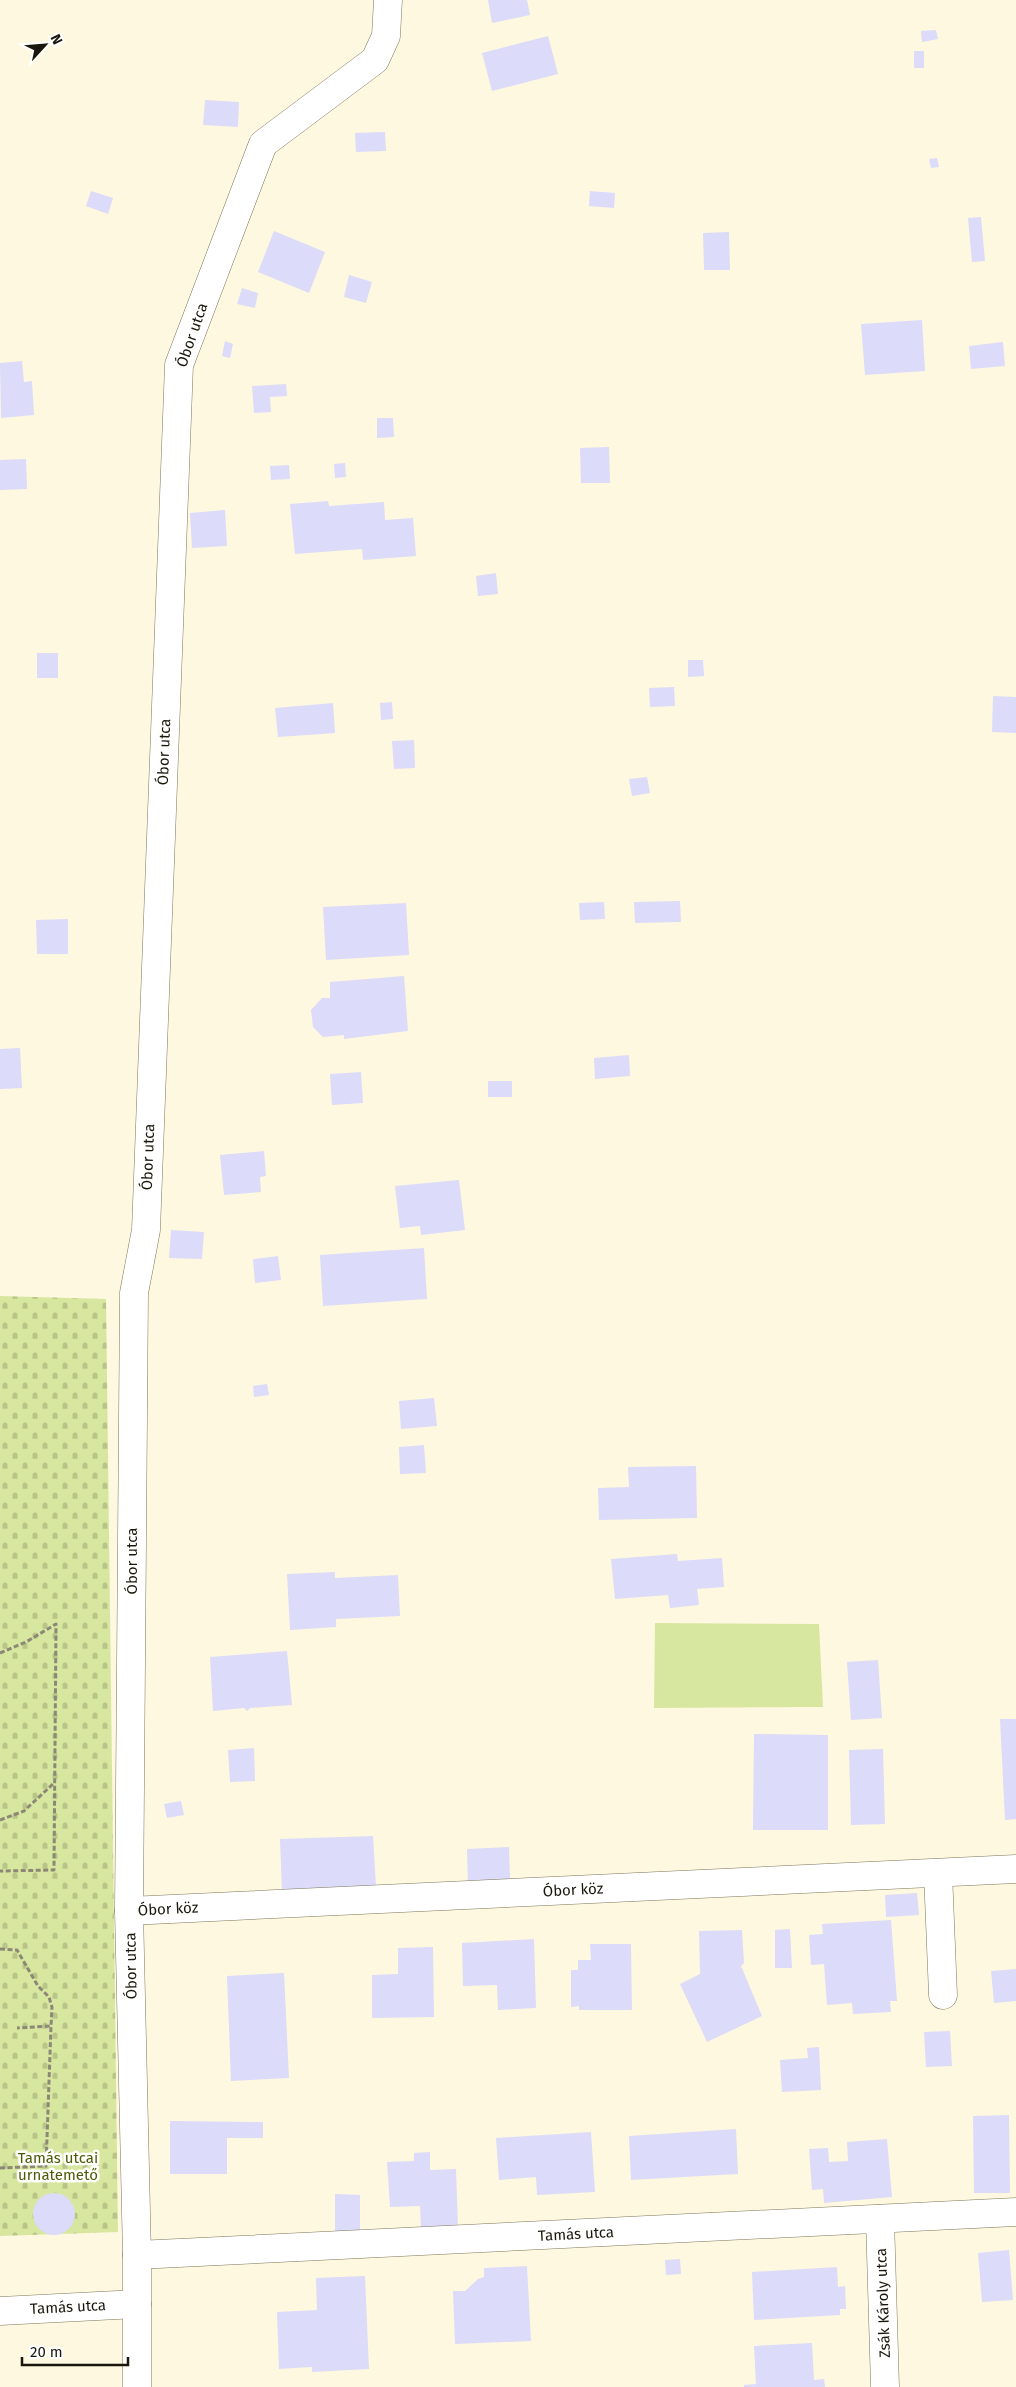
<svg xmlns="http://www.w3.org/2000/svg" width="1016" height="2387" font-family="'Fira Sans',sans-serif">
<style>
.cemetery{fill:url(#cemetery-stones)}
.pitch{fill:#d8e79f}
.building{fill:#dcdbf9}
.lines{fill:none;stroke-linecap:round;stroke-linejoin:round}
.minor-casing{stroke:#7d765b;stroke-width:29}
.path{stroke:#8c8776;stroke-width:3;stroke-dasharray:5 2.5;stroke-linecap:butt}
.minor{stroke:#fff;stroke-width:28}
.labels{text-anchor:middle;dominant-baseline:central;stroke-width:5;stroke-linejoin:round;paint-order:stroke}
.street-label{font-size:15px;fill:#1a170c;stroke:#fff}
.park-label{font-size:15px;fill:#4e5a05;stroke:#fff}
</style>
<defs>
<pattern id="cemetery-stones" width="16" height="16" patternUnits="userSpaceOnUse" patternTransform="scale(1.25)"><rect width="16" height="16" fill="#d8e79f"/><path d="M2 7V4a2 2 0 0 1 4 0v3zM10 15v-3a2 2 0 0 1 4 0v3z" fill="#b9c588"/></pattern>
</defs>
<rect width="100%" height="100%" fill="#fef8e0"/>
<path class="cemetery" d="M0 1296 106 1299 118 2232 0 2236Z"/>
<path class="pitch" d="M655 1623 819 1624 823 1707 654 1708Z"/>
<g class="building">
<path d="M488 0H527L530 15 492 23Z"/>
<path d="M936 30 938 39 922 42 921 31Z"/>
<path d="M548 36 558 74 492 91 482 53Z"/>
<rect x="914" y="51" width="10" height="17"/>
<path d="M205 100 239 102 238 127 203 125Z"/>
<path d="M385 132 386 151 356 152 355 133Z"/>
<path d="M937 158 939 167 931 168 929 159Z"/>
<path d="M91 191 113 198 108 214 86 206Z"/>
<path d="M590 191 615 193 614 208 589 206Z"/>
<path d="M981 217 985 261 972 262 968 218Z"/>
<path d="M274 231 325 252 309 293 258 272Z"/>
<path d="M729 232 730 270H704L703 233Z"/>
<path d="M349 275 372 282 366 303 344 297Z"/>
<path d="M242 288 258 293 255 308 237 304Z"/>
<path d="M922 320 925 371 865 375 861 324Z"/>
<path d="M225 341 233 344 230 358 222 356Z"/>
<path d="M1003 342 1005 366 971 369 969 346Z"/>
<path d="M22 361 24 382 32 381 34 415 1 418 0 363Z"/>
<path d="M286 384 287 396 270 397 271 412 254 413 252 386Z"/>
<path d="M377 418H393L394 437 377 438Z"/>
<path d="M609 447 610 483H581L580 448Z"/>
<path d="M26 459 27 489 0 490V460Z"/>
<path d="M345 463 346 477 335 478 334 464Z"/>
<path d="M289 465 290 479 271 480 270 466Z"/>
<path d="M328 501 329 506 384 502 385 520 413 518 416 556 363 560 362 549 295 554 290 504Z"/>
<path d="M225 510 227 546 192 548 190 513Z"/>
<path d="M496 573 498 594 478 596 476 576Z"/>
<rect x="37" y="653" width="21" height="25"/>
<path d="M688 660H703L704 676 688 677Z"/>
<path d="M674 687 675 706 650 707 649 688Z"/>
<path d="M993 696 1016 697V733L992 732Z"/>
<path d="M392 702 393 719 381 720 380 703Z"/>
<path d="M333 703 335 733 278 737 275 708Z"/>
<path d="M414 740 415 768 394 769 392 741Z"/>
<path d="M647 777 650 793 632 796 629 779Z"/>
<path d="M680 901 681 922 635 923 634 902Z"/>
<path d="M604 902 605 919 580 920 579 903Z"/>
<path d="M406 903 409 955 326 960 323 907Z"/>
<path d="M68 919V954H37L36 920Z"/>
<path d="M404 976 408 1031 344 1039V1035L323 1037 313 1027 311 1010 322 998H330V982Z"/>
<path d="M20 1048 22 1088 0 1089V1049Z"/>
<path d="M629 1055 630 1076 595 1079 594 1058Z"/>
<path d="M361 1072 363 1103 332 1105 330 1074Z"/>
<rect x="488" y="1081" width="24" height="16"/>
<path d="M264 1151 266 1176 260 1177 261 1192 224 1195 220 1155Z"/>
<path d="M459 1180 465 1230 421 1235 420 1226 400 1228 395 1186Z"/>
<path d="M171 1230 204 1232 202 1259 169 1258Z"/>
<path d="M424 1248 427 1299 323 1306 320 1255Z"/>
<path d="M278 1256 281 1280 255 1283 253 1259Z"/>
<path d="M267 1384 269 1395 254 1397 253 1386Z"/>
<path d="M434 1398 437 1426 401 1429 399 1401Z"/>
<path d="M424 1445 426 1473 400 1474 399 1447Z"/>
<path d="M696 1466 697 1518 599 1520 598 1488 629 1487 628 1467Z"/>
<path d="M677 1554 678 1561 722 1558 724 1587 697 1589 699 1605 670 1608 668 1595 615 1599 611 1559Z"/>
<path d="M335 1572V1578L398 1575 400 1616 336 1619V1627L290 1630 287 1574Z"/>
<path d="M287 1651 292 1705 250 1708 247 1711 244 1708 213 1711 210 1657Z"/>
<path d="M878 1660 882 1718 851 1720 847 1662Z"/>
<path d="M1000 1719H1016V1819L1005 1820Z"/>
<path d="M754 1734 828 1735V1830H753Z"/>
<path d="M254 1748 255 1781 230 1782 228 1750Z"/>
<path d="M883 1749 885 1824 851 1825 849 1750Z"/>
<path d="M181 1801 184 1815 167 1818 164 1804Z"/>
<path d="M373 1836 376 1887 282 1892 280 1839Z"/>
<path d="M509 1847 510 1880 468 1885 467 1849Z"/>
<path d="M917 1893 919 1915 886 1917 885 1895Z"/>
<path d="M891 1920 897 2001H890L891 2012 853 2014 852 2003 827 2005 824 1964 811 1965 809 1935 823 1934 822 1924Z"/>
<path d="M790 1929 792 1968H775V1930Z"/>
<path d="M742 1930 744 1963 741 1966 762 2016 707 2042 680 1984 700 1974 699 1931Z"/>
<path d="M534 1939 536 2008 498 2010 497 1985 463 1986 462 1943Z"/>
<path d="M590 1944H631L632 2010H579V2006L571 2007V1970H578V1960H591Z"/>
<path d="M433 1947 434 2017 372 2018V1975L398 1974V1948Z"/>
<path d="M1016 1969V2001L994 2003 991 1971Z"/>
<path d="M284 1973 289 2078 231 2081 227 1976Z"/>
<path d="M950 2031 952 2066 926 2067 924 2032Z"/>
<path d="M819 2047 821 2090 782 2092 780 2060 808 2058 807 2048Z"/>
<path d="M1009 2115 1010 2193H974L973 2116Z"/>
<path d="M170 2121 263 2122V2138H227V2174H170Z"/>
<path d="M736 2129 738 2174 631 2180 629 2136Z"/>
<path d="M591 2132 595 2192 537 2195 536 2177 499 2180 496 2138Z"/>
<path d="M887 2139 892 2197 824 2203 823 2189 812 2190 809 2149 828 2148 829 2162 848 2161 847 2142Z"/>
<path d="M430 2152V2170L456 2169 458 2228 421 2230 420 2206 390 2207 387 2162 414 2161V2153Z"/>
<circle cx="54" cy="2214" r="21"/>
<path d="M335 2194 360 2195V2235H335Z"/>
<path d="M1009 2250 1013 2300 982 2302 978 2253Z"/>
<path d="M680 2259 681 2274 666 2275 665 2260Z"/>
<path d="M527 2266 531 2341 455 2344 453 2291H465L478 2279 484 2277V2268Z"/>
<path d="M837 2267 838 2287 845 2286 846 2309H840V2315L754 2320 752 2272Z"/>
<path d="M365 2276 369 2369 312 2372V2367L279 2369 277 2312 317 2310 316 2278Z"/>
<path d="M812 2343 814 2380 824 2379 825 2387H744V2385L756 2384 754 2346Z"/>
</g>
<g class="lines">
<g class="minor-casing">
<g id="minor">
<path d="M938 1873 943 1995"/>
<path d="M129 1911 1016 1869"/>
<path d="M880 2219 885 2387"/>
<path d="M137 2255 1016 2212"/>
<path d="M0 2311 137 2304"/>
<path d="M137 2387V2255L129 1911 134 1293 146 1230 179 365 263 144 375 60 386 36 388 0"/>
</g>
</g>
<g class="path">
<path d="M0 1653 26 1642 56 1624 54 1870 0 1871"/>
<path d="M0 1820 24 1811 54 1783"/>
<path d="M0 1949 17 1950 38 1986 49 1997 52 2007 51 2026 17 2028"/>
<path d="M0 2168 46 2166 51 2026"/>
</g>
<use href="#minor" class="minor"/>
</g>
<g class="labels">
<g class="street-label">
<text transform="translate(192 335) rotate(-71)">Óbor utca</text>
<text transform="translate(164 752) rotate(-88)">Óbor utca</text>
<text transform="translate(148 1157) rotate(-88)">Óbor utca</text>
<text transform="translate(132 1561) rotate(-90)">Óbor utca</text>
<text transform="translate(573 1890) rotate(-3)">Óbor köz</text>
<text transform="translate(168 1909) rotate(-3)">Óbor köz</text>
<text transform="translate(131 1966) rotate(-91)">Óbor utca</text>
<text transform="translate(576 2234) rotate(-3)">Tamás utca</text>
<text transform="translate(883 2303) rotate(-92)">Zsák Károly utca</text>
<text transform="translate(68 2307) rotate(-3)">Tamás utca</text>
</g>
<g class="park-label">
<text x="58" y="2158">Tamás utcai<tspan x="58" dy="17">urnatemető</tspan></text>
</g>
</g>
<g transform="translate(45 45) rotate(64)" stroke="#ffffff" stroke-width="4" paint-order="stroke">
<path d="M0-4L9 19L0 12L-9 19Z" fill="#1a170c"/>
<text y="-8" font-size="14" font-weight="bold" text-anchor="middle" fill="#1a170c">N</text>
</g>
<path d="M22 2357v8h106v-8" fill="none" stroke="#1a170c" stroke-width="2.5"/>
<text x="30" y="2357" font-size="15" fill="#1a170c" stroke="#ffffff" stroke-width="4" paint-order="stroke">20 m</text>
</svg>
